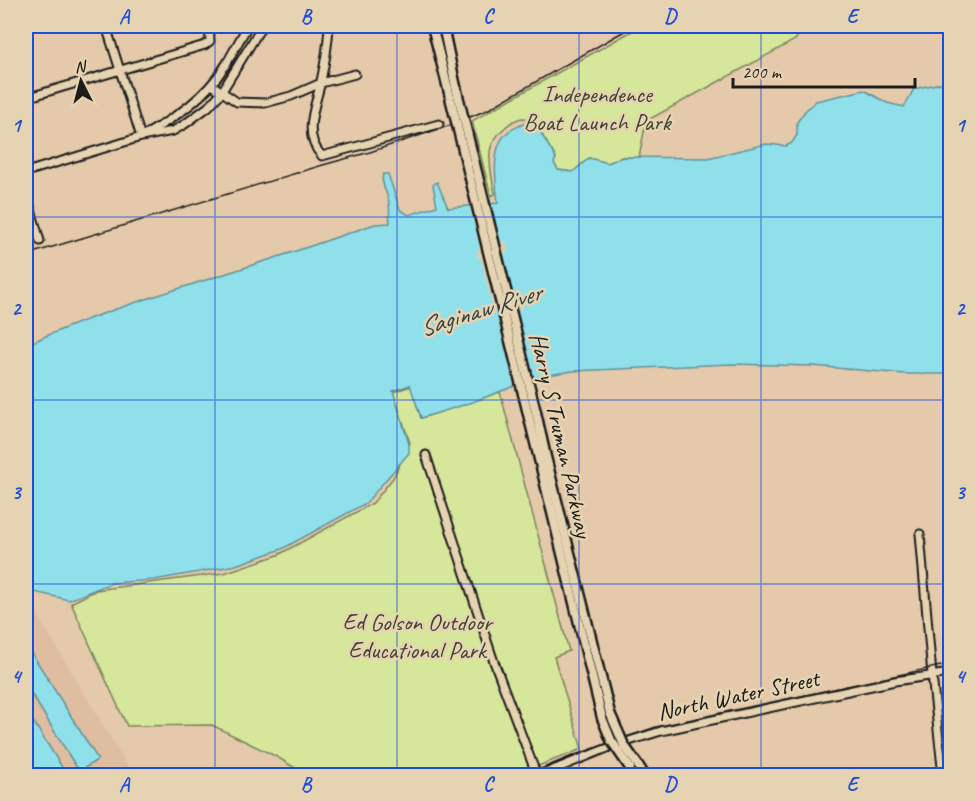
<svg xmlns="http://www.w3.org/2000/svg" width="976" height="801" font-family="Caveat,sans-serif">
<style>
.built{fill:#debda1}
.green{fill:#d6e79b;stroke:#79825c;stroke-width:1.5}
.water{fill:#90e0eb;stroke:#629298;stroke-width:1.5}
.pier{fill:#e4caab}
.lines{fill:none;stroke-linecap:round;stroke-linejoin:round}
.minor-casing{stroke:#1c1c1c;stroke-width:11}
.major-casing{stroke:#1c1c1c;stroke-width:13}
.minor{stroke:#e6d3b1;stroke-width:7}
.major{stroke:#e6d3b1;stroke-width:8}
.rail{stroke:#1c1c1c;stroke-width:1.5}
.major-bridge-casing{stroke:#1c1c1c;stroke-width:13;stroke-linecap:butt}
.major-bridge{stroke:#e6d3b1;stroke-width:8}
.grid{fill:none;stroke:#1d4ed8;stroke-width:1.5;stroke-opacity:0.55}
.labels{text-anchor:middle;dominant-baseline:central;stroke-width:5;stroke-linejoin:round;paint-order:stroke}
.park-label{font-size:24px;fill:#414535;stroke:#e6d3b1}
.street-label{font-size:24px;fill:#1c1c1c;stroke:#e6d3b1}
.water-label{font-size:26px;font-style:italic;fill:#334345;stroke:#e6d3b1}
.neatline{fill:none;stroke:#1d4ed8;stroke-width:2}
.grid-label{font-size:20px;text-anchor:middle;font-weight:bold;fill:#1d4ed8}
</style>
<rect width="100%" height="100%" fill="#e4caab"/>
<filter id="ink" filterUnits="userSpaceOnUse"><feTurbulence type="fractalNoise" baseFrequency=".0167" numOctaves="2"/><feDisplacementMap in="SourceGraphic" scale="12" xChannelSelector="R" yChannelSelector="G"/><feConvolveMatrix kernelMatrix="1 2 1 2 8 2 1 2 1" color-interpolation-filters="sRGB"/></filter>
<g filter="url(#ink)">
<path class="built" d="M27 597 133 775 26 776Z"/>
<g class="green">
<path d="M641 26H805L795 40 646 121 639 158 622 157 608 163 589 158 573 172 558 170 554 163 556 158 533 120C530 120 527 118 523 118 510 119 492 138 490 151 489 165 492 180 495 194L491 196 472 121Z"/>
<path d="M411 386 421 418 500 392 569 651 554 657 582 749 515 775 308 776 277 757 212 725 127 726 71 603 96 590 224 573 278 555 373 503 393 478 410 443 393 392Z"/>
</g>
<g class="water">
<path d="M945 82 950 84V374H905L813 366 731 364 573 371 541 376 470 403 421 418 410 385 393 391 409 444V453L366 503 282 549 236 565 199 572 154 580 111 583 69 600 35 592 26 598V345C101 310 183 288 262 262 300 250 337 237 375 224L390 223C389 216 390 209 389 203 388 193 380 184 383 174H388L400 210 409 215 437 206 433 185 437 182 448 208 498 203C496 184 490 147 507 133 514 127 524 124 533 120L556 158 554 163 558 170 573 172 589 158 608 163 622 157 708 158 766 144 786 146 792 143 797 135V122L805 111 816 101 864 90 887 103 904 107 914 89Z"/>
<path d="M26 644 97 758V760L80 771 75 765 26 685Z"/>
<path d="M26 710 67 775H26Z"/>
</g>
<path class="pier" d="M490 200 500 242 506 241 508 252 502 254 513 298 521 297 523 308 517 310 535 382 515 389 496 312 492 313 491 307 492 304 481 259 478 257 477 251 480 247 469 203Z"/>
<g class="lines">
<g class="minor-casing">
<g id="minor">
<path d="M106 26 141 137"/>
<path d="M329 26C328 44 325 63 321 81 316 106 301 134 322 156L439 124"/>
<path d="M212 85 237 102 265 103 291 96 321 83 355 74"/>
<path d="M26 98 205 45 210 41 209 26"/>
<path d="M145 135C177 116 205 98 225 66 233 53 240 38 248 26"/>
<path d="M26 172 141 137 173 131 185 124 208 107 221 93 262 26"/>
<path d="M26 192 40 241"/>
<path d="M426 455 493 659 537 776"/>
<path d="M920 534 932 675 943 776"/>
<path d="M538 776 610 747 661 731 895 681 950 673"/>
</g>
</g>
<g class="major-casing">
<g id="major">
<path d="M432 26 448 89"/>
<path d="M443 26 456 87"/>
<path d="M536 412 546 457 610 713"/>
<path d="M528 414 602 718"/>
<path d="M638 765 645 776"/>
</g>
</g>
<use href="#minor" class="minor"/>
<use href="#major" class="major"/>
<g class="rail">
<path d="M26 255 323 165 370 152 448 126 487 110 633 26"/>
<path d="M524 776 572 756 656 727 950 664"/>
</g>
<g class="major-bridge-casing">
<g id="major-bridge">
<path d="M456 87 536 412"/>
<path d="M448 89 528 414"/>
<path d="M610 713 624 745 638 765"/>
<path d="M602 718 611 740 630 768"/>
</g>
</g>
<use href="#major-bridge" class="major-bridge"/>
</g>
</g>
<path class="grid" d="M215 26V776M397 26V776M579 26V776M761 26V776M26 217H950M26 400H950M26 584H950"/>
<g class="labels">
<g class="park-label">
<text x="597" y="94">Independence<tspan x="597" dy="28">Boat Launch Park</tspan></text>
<text x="417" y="622">Ed Golson Outdoor<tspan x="417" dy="28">Educational Park</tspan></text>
</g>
<g class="street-label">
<text transform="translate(561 435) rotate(77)">Harry S Truman Parkway</text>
<text transform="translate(738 695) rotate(-12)">North Water Street</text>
</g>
<g class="water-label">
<text transform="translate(480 310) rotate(-17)">Saginaw River</text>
</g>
</g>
<rect width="976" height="801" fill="none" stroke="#e6d3b1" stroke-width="66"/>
<g transform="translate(81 81) rotate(354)" stroke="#e6d3b1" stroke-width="4.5" paint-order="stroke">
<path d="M0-4.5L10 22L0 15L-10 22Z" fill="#1c1c1c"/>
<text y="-9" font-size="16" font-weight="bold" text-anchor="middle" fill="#1c1c1c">N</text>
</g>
<path d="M733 78v9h182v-9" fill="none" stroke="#1c1c1c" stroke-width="3"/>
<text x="742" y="78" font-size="18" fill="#1c1c1c" stroke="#e6d3b1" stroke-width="4.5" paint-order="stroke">200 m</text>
<rect x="33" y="33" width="910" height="735" class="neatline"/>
<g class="grid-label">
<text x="124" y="23">A</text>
<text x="306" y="23">B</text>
<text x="488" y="23">C</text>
<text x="670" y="23">D</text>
<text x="852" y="23">E</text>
<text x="16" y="132">1</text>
<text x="960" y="132">1</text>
<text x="16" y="315">2</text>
<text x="960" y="315">2</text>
<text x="16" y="499">3</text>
<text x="960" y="499">3</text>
<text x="16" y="683">4</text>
<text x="960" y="683">4</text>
<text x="124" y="791">A</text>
<text x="306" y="791">B</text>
<text x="488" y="791">C</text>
<text x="670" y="791">D</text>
<text x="852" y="791">E</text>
</g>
</svg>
